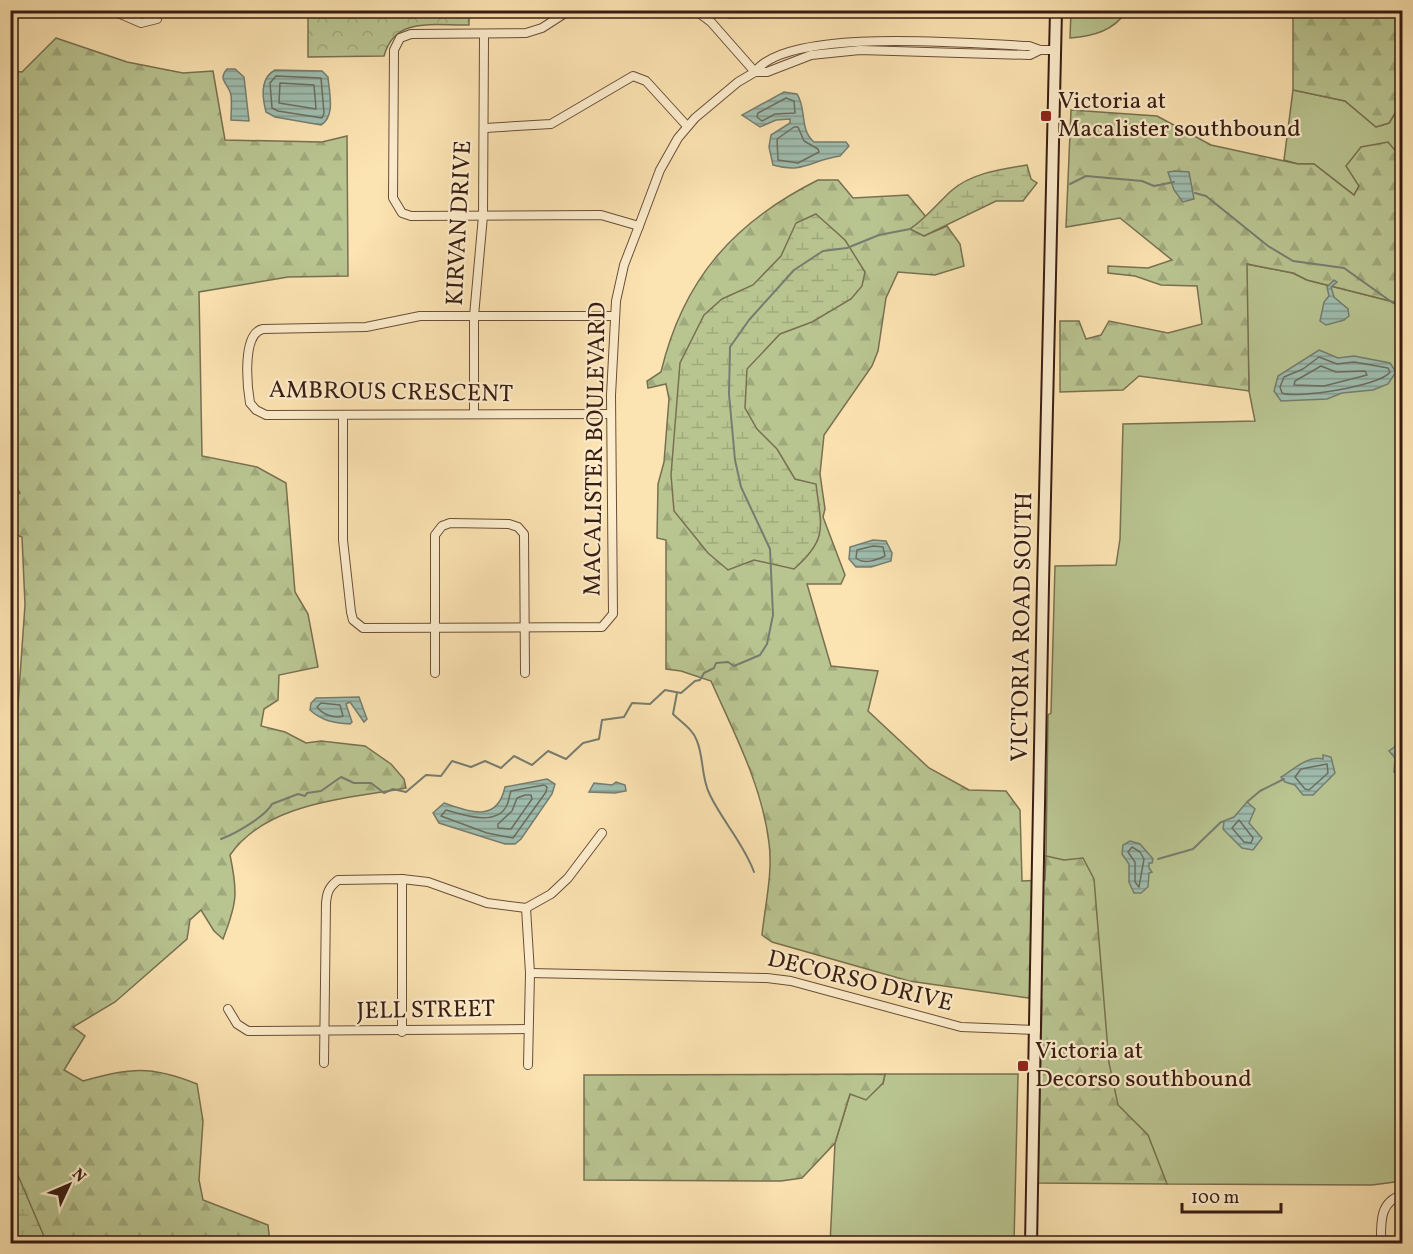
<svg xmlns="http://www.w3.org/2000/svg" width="1413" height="1254" font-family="Vollkorn,serif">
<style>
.grass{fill:#b9c591;stroke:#787051;stroke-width:1.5}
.forest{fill:url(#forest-firs);stroke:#787051;stroke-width:1.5}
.wetland{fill:url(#wetland-marsh);stroke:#787051;stroke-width:1.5}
.park{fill:url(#park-crowns);stroke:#787051;stroke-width:1.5}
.water{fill:url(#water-rules);stroke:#767d70;stroke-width:1.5}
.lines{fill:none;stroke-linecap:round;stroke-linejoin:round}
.shore{stroke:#6c6d60;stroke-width:1.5}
.stream{stroke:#767d70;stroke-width:2}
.minor-casing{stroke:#694e39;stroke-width:10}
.secondary-casing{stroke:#381c11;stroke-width:14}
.minor{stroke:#fdedcd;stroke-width:8}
.secondary{stroke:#fdedcd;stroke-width:10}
.poi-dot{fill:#8f2418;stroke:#fdedcd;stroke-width:2}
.labels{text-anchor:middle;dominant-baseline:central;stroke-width:4.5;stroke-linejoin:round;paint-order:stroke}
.poi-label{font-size:24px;fill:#381c11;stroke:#fdedcd;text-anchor:start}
.street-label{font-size:24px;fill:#381c11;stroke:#fdedcd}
</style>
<defs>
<pattern id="forest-firs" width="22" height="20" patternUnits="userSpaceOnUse" patternTransform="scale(1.5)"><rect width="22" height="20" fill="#b9c591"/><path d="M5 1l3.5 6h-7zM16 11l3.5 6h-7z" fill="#a0a97c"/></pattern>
<pattern id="wetland-marsh" width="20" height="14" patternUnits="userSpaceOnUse" patternTransform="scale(1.5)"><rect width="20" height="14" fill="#b9c591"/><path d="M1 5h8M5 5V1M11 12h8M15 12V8" fill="none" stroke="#a0a97c"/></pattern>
<pattern id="park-crowns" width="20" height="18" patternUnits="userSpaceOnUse" patternTransform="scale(1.5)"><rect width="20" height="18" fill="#b9c591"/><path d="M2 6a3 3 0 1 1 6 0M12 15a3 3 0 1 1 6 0" fill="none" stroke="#a0a97c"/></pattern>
<pattern id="water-rules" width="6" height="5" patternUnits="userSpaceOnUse" patternTransform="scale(1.5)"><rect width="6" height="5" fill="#9fbeb0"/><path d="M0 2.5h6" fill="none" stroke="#839a8e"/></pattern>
</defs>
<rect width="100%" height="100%" fill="#fce3b2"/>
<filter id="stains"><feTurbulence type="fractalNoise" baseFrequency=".00333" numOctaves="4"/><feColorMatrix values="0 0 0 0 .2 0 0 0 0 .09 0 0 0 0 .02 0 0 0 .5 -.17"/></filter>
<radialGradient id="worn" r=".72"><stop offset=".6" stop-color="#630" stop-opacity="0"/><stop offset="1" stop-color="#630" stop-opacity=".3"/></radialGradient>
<g class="grass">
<path d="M1071 11V10L1127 11C1113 31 1094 36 1070 38Z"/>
<path d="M1293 90 1345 101 1376 127 1389 123 1402 102V196L1399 155 1359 186 1354 195 1314 164H1298L1284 160Z"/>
<path d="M1246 264 1293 273 1307 280 1402 304V1181L1372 1185 1167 1184 1110 1114 1046 856 1048 715 1051 713 1055 566 1116 565 1120 539 1123 424 1255 421 1249 391Z"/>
<path d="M885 1074H1018L1014 1243 830 1244 835 1143 850 1094 883 1084Z"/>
</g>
<g class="forest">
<path d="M728 11V10L790 11 772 17 728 18Z"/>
<path d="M1293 11H1402V102L1389 123 1376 127 1345 101 1293 90Z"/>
<path d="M56 38 127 62 183 73 213 71 225 140 322 142 347 136 348 276 288 277 199 292 202 456 257 467 286 483 295 592 308 614 318 667 279 675 278 700 264 709 261 726 285 732 306 743 321 741 365 746 391 764 404 779 406 788C347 799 267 802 230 855 238 893 237 903 223 939L214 931 201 910 190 920 187 939 115 1002 73 1027 85 1036 64 1070 83 1081C131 1068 150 1065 197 1084L203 1121 199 1180 203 1200 268 1225 270 1243H11L10 733H16L25 605 22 537 11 533V499L20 493 10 477 11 71 22 72Z"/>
<path d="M1071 110 1157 116 1211 145 1298 164H1314L1354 195 1359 186 1346 166 1361 147 1388 142 1399 155 1402 196V304L1307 280 1293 273 1247 264 1249 391 1139 376 1123 390 1060 392V321H1079L1086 339 1101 335 1109 321 1168 333 1202 324 1197 286 1161 285 1135 276 1108 273V266L1148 268 1172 260 1120 218 1066 227Z"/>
<path d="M818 180H838L853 198 908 195 927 218 910 229 924 236 947 226 960 244 964 266 935 275 898 272 886 298 878 351 872 366 824 435 820 474 825 509 823 517 845 575 841 584H807L831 666 878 671 868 711 929 768 969 790 1006 791 1020 810 1022 881 1045 880 1046 856 1064 860 1083 858 1094 879 1109 1063 1118 1105 1148 1135 1167 1184 1038 1183 1042 1000 909 981 772 942 762 935C765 905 773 873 769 843 762 785 734 733 711 681L681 671 666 669V540L657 538 658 484 664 462 669 399 666 384 648 388 647 381 661 372C683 279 734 222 818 180Z"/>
<path d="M885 1074 883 1083 866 1100 850 1094 835 1143 802 1178 781 1181 584 1180V1075Z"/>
</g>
<g class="wetland">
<path d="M1027 165 1031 179 1037 183 1023 201H996L924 236 910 229C926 218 937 204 951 191 971 173 1002 169 1027 165Z"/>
<path d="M816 214 845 240 865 272 862 286 851 299 812 322 780 334 747 369 745 408 757 429 777 449 795 479 816 484C821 527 829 538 794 569L754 560 728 570 708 553 674 511 671 475 680 363 704 315 722 299 753 285 781 256 796 223Z"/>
<path d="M11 1159 43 1234 45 1243H11Z"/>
</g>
<path class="park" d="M308 11H469V25C434 26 395 16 384 56L308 57Z"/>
<g class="water">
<path d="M227 69H235L244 77 249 121 231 120C231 112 232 103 231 95 229 84 217 80 227 69Z"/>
<path d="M275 70 322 71 328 77C329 92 336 116 321 125L275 117 266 112C262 97 260 78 275 70Z"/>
<path d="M784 92 797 94C807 109 799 129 814 142H846L849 146 840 156C811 160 803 174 773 165L769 147 771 135 790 123V119L776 120 760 127 742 115Z"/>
<path d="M1175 171 1189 172 1194 199 1183 202 1174 190 1168 172Z"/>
<path d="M1334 280 1337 282 1331 287 1334 297 1348 309 1349 316 1344 320 1326 325 1320 321 1324 302 1329 296 1327 287Z"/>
<path d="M1319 350 1338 358 1354 356 1390 363 1396 372 1388 384 1373 390 1342 393 1327 399 1281 401 1274 391 1278 376Z"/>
<path d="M873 540 886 541 892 553 891 561 871 567H856L849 559 850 547Z"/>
<path d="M359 697 367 719 364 722 350 702 346 704 352 722 350 724C334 723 322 721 310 710L311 703 316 698Z"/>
<path d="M1402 742V771L1397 774 1394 772 1395 758 1389 751Z"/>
<path d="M1323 755 1331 757 1335 773 1313 795H1303L1295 785 1285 782 1281 777C1293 770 1308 755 1323 759Z"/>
<path d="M547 779 555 784 552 794 521 839 515 844H505L439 823 433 813 444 803C471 812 497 823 505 787Z"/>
<path d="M616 782 625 785 626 791 615 793 589 792 594 783 612 785Z"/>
<path d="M1247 802 1255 809 1249 823 1262 838 1253 850 1242 848 1223 829 1224 822H1221L1234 817Z"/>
<path d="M1130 841 1140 844 1153 859 1152 863H1149V868L1152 872 1149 873 1148 887 1141 893H1134L1129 882V864L1122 854 1123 845Z"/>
</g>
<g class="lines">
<g class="shore">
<path d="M276 76 321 78 324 113 322 118 278 111 272 108 270 83Z"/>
<path d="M280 83 314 85 316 109 279 103Z"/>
<path d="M786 98 794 101 795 113 775 114 762 121 757 117 758 113Z"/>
<path d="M794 127H798L804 141 818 149 819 152 798 163 778 160 777 139Z"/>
<path d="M1319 357 1337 364 1354 362 1388 368 1390 372C1381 386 1296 399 1282 393L1280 387 1284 377 1303 369Z"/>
<path d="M1321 366 1336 372 1365 371 1367 375 1324 386 1294 385 1295 381Z"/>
<path d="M873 546 883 547 885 556C876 560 864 565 856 558L857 550Z"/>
<path d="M321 703 340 705 343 716C334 719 322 714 317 707Z"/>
<path d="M1327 764 1328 773 1309 790 1305 789 1295 777 1301 769Z"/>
<path d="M544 785 547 787 546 792 513 838 487 833 441 816 446 810C463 815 497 827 507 805 509 801 509 796 511 791Z"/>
<path d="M525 795H531L532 799 511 829 498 828V824L512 811 517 798Z"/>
<path d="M1239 820 1253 838 1251 843 1244 842 1232 828Z"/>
<path d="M1132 847 1140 852 1144 859 1139 887 1135 882V862L1128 852Z"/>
</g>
<g class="stream">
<path d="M1070 184 1086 176 1142 181 1154 186 1174 182"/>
<path d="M1195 193 1206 196 1268 246 1293 261 1344 268 1393 303 1402 305"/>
<path d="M677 693 673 714C681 722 693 729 697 741 704 758 701 778 710 795 723 822 744 844 754 872"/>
<path d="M1247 802 1260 791 1284 779"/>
<path d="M221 839C235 834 266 816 272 804L298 794 305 796 307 793 321 791 341 777 354 783H371L384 793 393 789 406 792 426 775 441 776 452 761 471 767 485 761 501 768 514 756 532 765 548 751 566 759 583 743 599 739 602 720 624 717 632 703 650 704 665 690 681 693 695 681 700 680 704 673 714 668 716 663 728 662 734 666 760 655 767 644 773 615 770 549 741 487 735 460 729 394 730 347 749 320 794 270 823 251 847 248 879 235 910 229"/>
<path d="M1158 859 1193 849 1221 822"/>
</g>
<g class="minor-casing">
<g id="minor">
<path d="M111 10 141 23 157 19"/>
<path d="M570 10 542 28 526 33 411 34 400 38 394 50 393 198 402 213 411 216 601 215 639 226"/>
<path d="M695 10 711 22 755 72"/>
<path d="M755 72C787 26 974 44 1029 46L1040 50H1055"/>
<path d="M485 128 551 124 633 76 646 81 687 126"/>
<path d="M474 414V316L483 216 484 35"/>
<path d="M611 414 266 415 256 410 250 403C247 385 242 333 263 329L366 327 420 316H615"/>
<path d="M343 415V540L351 612 353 620 363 628 602 627 613 614 611 395 616 301 624 265 639 226 660 170 678 138 695 118 738 82 755 72H767L811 55 860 50 1030 55 1040 50"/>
<path d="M435 673V535L442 526 450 523 509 524 518 527 524 534 525 673"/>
<path d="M402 879V1032"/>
<path d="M526 908 530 973 528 1065"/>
<path d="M530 973 767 978 791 981 961 1027 1036 1030"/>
<path d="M228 1009 237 1024 248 1031 528 1029"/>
<path d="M324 1063 326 903C327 892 329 887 338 880L402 879 428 882 487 903 526 908 551 894 568 878 602 833"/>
<path d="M1381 1244C1381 1223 1379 1202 1402 1195"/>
</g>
</g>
<g class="secondary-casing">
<path id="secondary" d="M1031 1244 1043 584 1056 10"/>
</g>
<use href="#minor" class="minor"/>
<use href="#secondary" class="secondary"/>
</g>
<g class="poi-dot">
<rect x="1040" y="110" width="12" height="12" rx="3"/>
<rect x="1017" y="1060" width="12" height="12" rx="3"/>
</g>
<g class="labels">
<g class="poi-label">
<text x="1058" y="102">Victoria at<tspan x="1058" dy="28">Macalister southbound</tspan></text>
<text x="1035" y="1052">Victoria at<tspan x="1035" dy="28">Decorso southbound</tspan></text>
</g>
<g class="street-label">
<text transform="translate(460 223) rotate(-87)">KIRVAN DRIVE</text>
<text transform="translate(391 393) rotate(1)">AMBROUS CRESCENT</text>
<text transform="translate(596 449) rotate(-89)">MACALISTER BOULEVARD</text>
<text transform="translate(1023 627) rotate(-89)">VICTORIA ROAD SOUTH</text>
<text transform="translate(860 982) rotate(14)">DECORSO DRIVE</text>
<text transform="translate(426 1011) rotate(-1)">JELL STREET</text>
</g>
</g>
<rect width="1413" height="1254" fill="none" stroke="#fce3b2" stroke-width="36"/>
<rect x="12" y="12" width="1389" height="1230" fill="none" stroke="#381c11" stroke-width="3"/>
<rect x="18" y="18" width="1377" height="1218" fill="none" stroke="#381c11" stroke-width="1.5"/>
<g transform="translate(69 1185) rotate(46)" stroke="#fdedcd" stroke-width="4.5" paint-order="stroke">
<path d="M0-4.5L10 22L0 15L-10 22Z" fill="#381c11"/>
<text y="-9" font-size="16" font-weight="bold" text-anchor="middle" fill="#381c11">N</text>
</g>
<path d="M1182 1203v9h99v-9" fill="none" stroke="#381c11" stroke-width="3"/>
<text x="1191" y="1203" font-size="18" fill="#381c11" stroke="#fdedcd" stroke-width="4.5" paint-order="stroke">100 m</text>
<rect width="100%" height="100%" filter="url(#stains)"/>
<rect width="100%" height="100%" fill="url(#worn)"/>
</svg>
